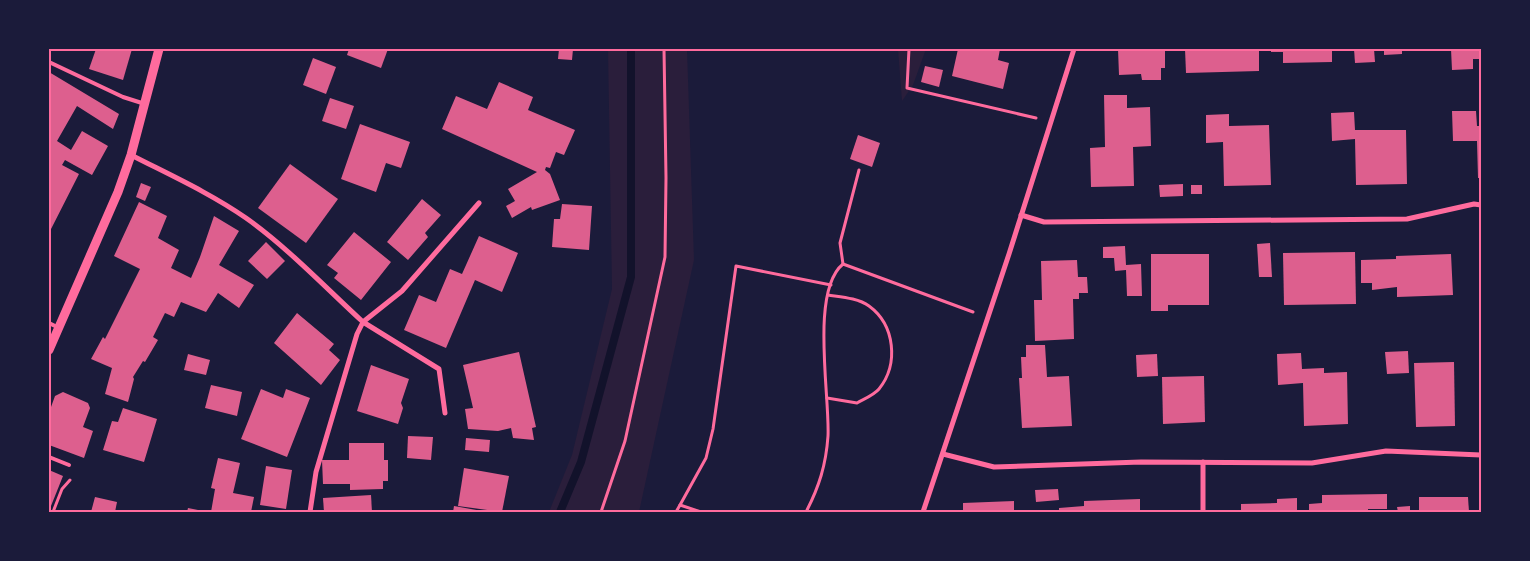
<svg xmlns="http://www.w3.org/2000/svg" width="1530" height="561" font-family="Poppins,sans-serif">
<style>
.green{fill:#2a1e3b}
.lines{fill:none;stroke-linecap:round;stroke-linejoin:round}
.stream{stroke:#12122b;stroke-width:8}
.building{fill:#dd5f8e}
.path{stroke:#ff6b9d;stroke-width:3}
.service{stroke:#ff6b9d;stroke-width:4}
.minor{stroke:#ff6b9d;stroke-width:5}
.tertiary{stroke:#ff6b9d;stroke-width:9}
.neatline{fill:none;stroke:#ff6b9d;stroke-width:2}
</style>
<rect width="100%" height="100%" fill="#1b1b3a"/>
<g class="green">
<path d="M608 49H687L694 260 639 512H549L572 455 612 289Z"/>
<path d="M898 49H926L913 85 902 101Z"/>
</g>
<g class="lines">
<path class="stream" d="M560 512 581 462 631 277V49"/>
</g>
<g class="building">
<path d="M96 49H132L123 80 89 69Z"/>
<path d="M349 49H388L381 68 347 55Z"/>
<path d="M559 49H573L572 60 558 59Z"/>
<path d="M958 49H1000L998 60 1009 63 1003 89 952 76Z"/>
<path d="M1118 49H1165V68H1161V80H1142L1141 74 1119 75Z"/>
<path d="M1185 49H1259V71L1186 73Z"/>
<path d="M1271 49H1332V62L1283 63V52H1271Z"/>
<path d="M1354 49H1374L1375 62 1355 63Z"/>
<path d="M1384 49H1402V54L1384 55Z"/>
<path d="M1451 49H1481V59H1473V69L1452 70Z"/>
<path d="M313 58 336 67 326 94 303 85Z"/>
<path d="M925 66 943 70 939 87 921 82Z"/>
<path d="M49 72 119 114 113 129 77 106 57 141 71 150 82 131 108 146 92 175 65 160 62 165 79 174 49 233Z"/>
<path d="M499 82 533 97 528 110 575 130 564 155 556 152 550 168 546 167 545 170 550 174 560 200 532 210 531 207 512 218 506 206 515 201 508 189 537 172 442 129 456 96 487 109Z"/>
<path d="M1104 95H1127V108L1150 107 1151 146 1133 147 1134 186 1091 187 1090 148 1105 147Z"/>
<path d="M330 98 354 106 346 129 322 121Z"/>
<path d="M1452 111H1476L1477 126H1481V178H1478L1477 141H1453Z"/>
<path d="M1354 112 1355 130H1406L1407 184 1356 185 1355 139 1332 141 1331 113Z"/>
<path d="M1229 114V126L1269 125 1271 185 1224 186 1223 142 1206 143V115Z"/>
<path d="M360 124 410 142 401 168 386 163 376 192 341 179Z"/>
<path d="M858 135 880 143 872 167 850 159Z"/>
<path d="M290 164 338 199 306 243 258 208Z"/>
<path d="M141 183 151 187 145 201 136 197Z"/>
<path d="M1183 184V196L1160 197 1159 185Z"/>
<rect x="1191" y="185" width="11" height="9"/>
<path d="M422 199 441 215 425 233 428 237 408 260 387 242Z"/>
<path d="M139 202 167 216 158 238 179 250 171 268 191 278 200 257 214 216 239 231 219 265 254 285 239 308 218 293 206 312 181 302 174 317 165 313 153 337 158 340 145 362 143 361 133 377 134 379 128 402 105 394 112 368 91 359 103 337 105 339 140 269 114 256Z"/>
<path d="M562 204 592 206 589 250 552 247 554 219H560Z"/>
<path d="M354 232 391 262 361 300 334 278 338 273 327 265Z"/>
<path d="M479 236 518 253 502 292 475 280 446 348 404 330 419 295 436 302 450 269 462 274Z"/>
<path d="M266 242 285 261 267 279 248 261Z"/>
<path d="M1270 243 1272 277H1259L1257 244Z"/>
<path d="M1125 246 1126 265 1141 264 1142 296H1127L1126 270 1115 271 1114 258H1103V247Z"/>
<path d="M1355 252 1356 304 1284 305 1283 253Z"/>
<path d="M1151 254H1209V305H1168V311H1151Z"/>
<path d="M1451 254 1453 295 1397 297V287L1372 290V283H1361V260L1396 259V256Z"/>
<path d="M1077 260 1078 277H1087L1088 293H1079V299H1073L1074 339 1035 341 1034 300H1042L1041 261Z"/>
<path d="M297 313 334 344 329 350 340 360 321 385 274 343Z"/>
<path d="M1026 345H1045L1047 377 1069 376 1072 426 1022 428 1019 378H1022L1021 357H1026Z"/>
<path d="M1408 351 1409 373 1387 374 1385 352Z"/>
<path d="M519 352 536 427 532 428 534 440 513 438 511 428 498 431 468 429 465 409 473 408 463 365Z"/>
<path d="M1301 353 1302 369 1324 368V373L1347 372 1348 424 1304 426 1303 383 1278 385 1277 354Z"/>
<path d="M188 354 210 360 206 375 184 370Z"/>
<path d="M1157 354 1158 376 1137 377 1136 355Z"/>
<path d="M1454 362 1455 426 1416 427 1414 363Z"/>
<path d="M371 365 409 379 401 403 403 408 398 424 357 411Z"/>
<path d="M1204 376 1205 422 1163 424 1162 377Z"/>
<path d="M211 385 242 392 237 416 205 408Z"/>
<path d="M261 389 283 398 286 389 310 398 287 457 241 439Z"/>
<path d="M63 392 88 403 90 408 83 427 93 431 84 458 49 445V406L51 407 55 396Z"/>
<path d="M123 408 157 419 144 462 103 450 112 421 118 422Z"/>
<path d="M408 436 433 437 431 460 407 458Z"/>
<path d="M466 438 490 440 489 452 465 450Z"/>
<path d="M349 443H384V460H388V481H383V489L350 490V484H323L322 460H349Z"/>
<path d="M218 458 240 463 233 493 254 497 251 512H211L215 489 211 488Z"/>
<path d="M266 466 292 470 286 509 260 505Z"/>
<path d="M464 468 509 476 502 512 458 506Z"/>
<path d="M49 470 63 476 49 511Z"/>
<path d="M1058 489 1059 500 1036 502 1035 490Z"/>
<path d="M1387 494V509H1368V512H1309V504L1322 503V495Z"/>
<path d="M371 495 372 512H324L323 498Z"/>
<path d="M95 497 117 502 115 512H91Z"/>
<path d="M1419 497H1468L1469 512H1419Z"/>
<path d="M1297 498V512H1241V504L1277 503V499Z"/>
<path d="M1140 499V512H1059V508L1084 506V501Z"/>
<path d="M1014 501V512H963V503Z"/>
<path d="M454 506 482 511V512H453Z"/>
<path d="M1410 506V512H1398L1397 507Z"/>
<path d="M188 508 203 511V512H187Z"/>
</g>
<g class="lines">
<g class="path">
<path d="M909 49 907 88 1036 118"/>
<path d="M843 264 840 243 859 170"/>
<path d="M827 398 857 403C864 399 874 395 879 389 899 364 895 325 869 306 858 298 841 297 828 295"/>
<path d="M680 505 706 458 713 429 736 266 831 285"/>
<path d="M53 512 62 489 70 480"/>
<path d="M601 512 625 441 665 257 666 178 664 49"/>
<path d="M676 512 680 505 701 512"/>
<path d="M806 512C819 487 826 465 828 436 830 396 810 291 843 264L973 312"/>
</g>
<g class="service">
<path d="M49 62 123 97 145 104"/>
<path d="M49 323 59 328"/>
<path d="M49 457 69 465"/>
</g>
<g class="minor">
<path d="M131 155C170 175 210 193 246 218 286 246 326 288 363 322L402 291 479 203"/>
<path d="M1021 215 1044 222 1407 219 1474 204 1481 205"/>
<path d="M943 454 994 467 1141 462 1312 463 1386 451 1481 455"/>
<path d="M1203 462V512"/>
<path d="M310 512 316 472 357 334 363 322 439 369 445 413"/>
<path d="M923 512 1009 254 1074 49"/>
</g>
<path class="tertiary" d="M49 350 118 192 131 155 159 49"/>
</g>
<rect width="1530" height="561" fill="none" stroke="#1b1b3a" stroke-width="100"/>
<rect x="50" y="50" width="1430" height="461" class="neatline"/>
</svg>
